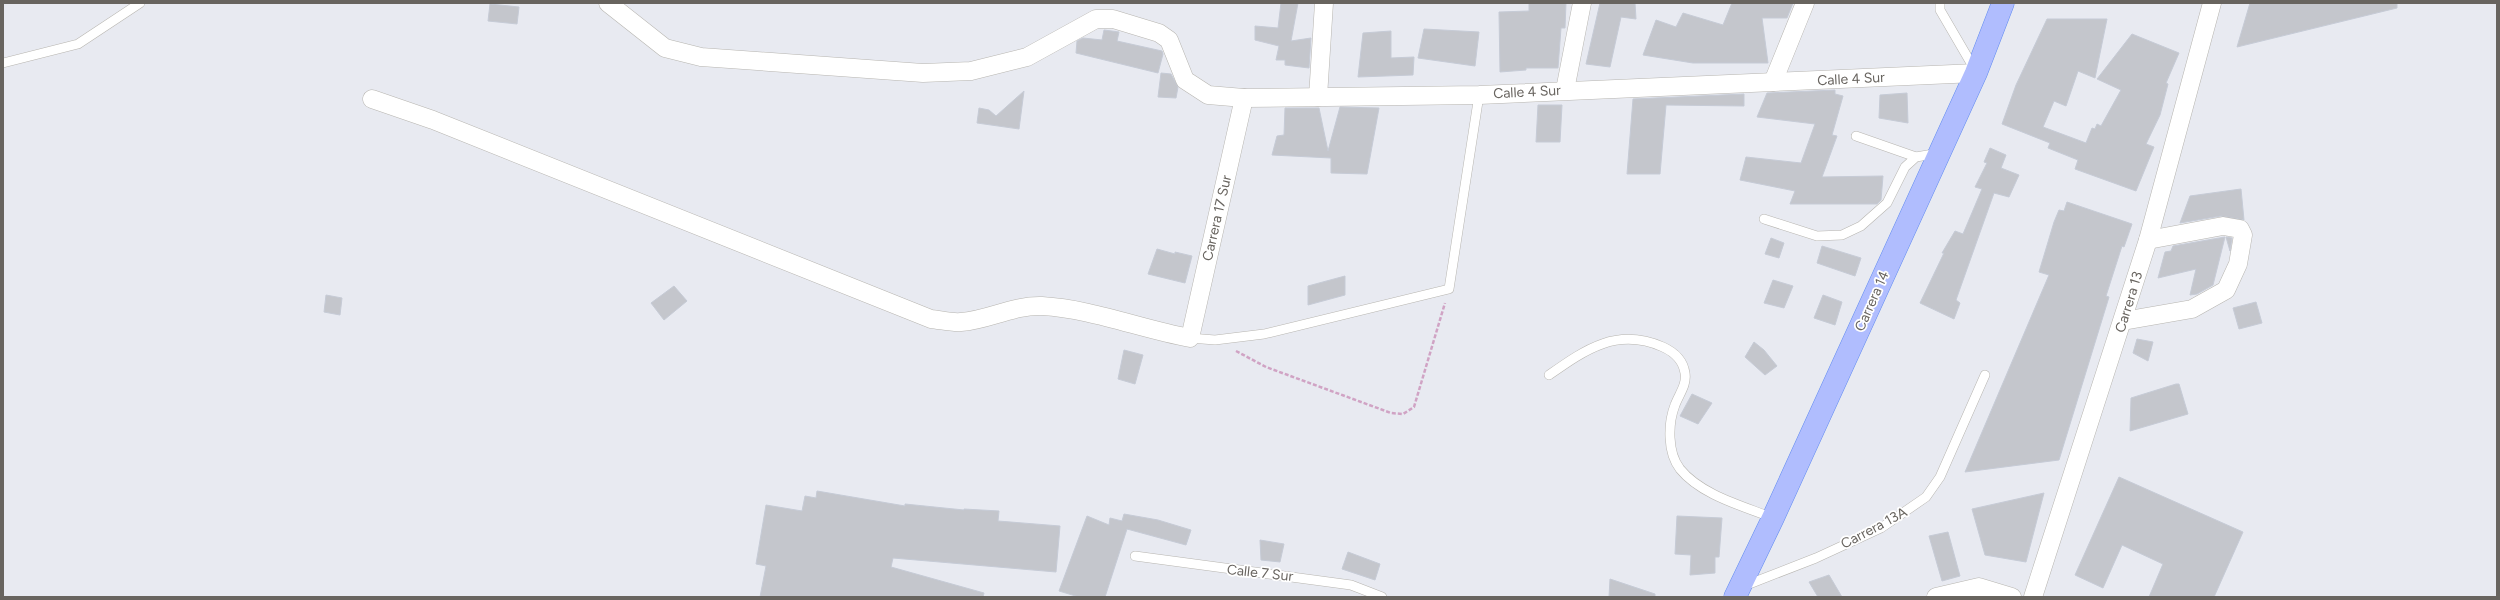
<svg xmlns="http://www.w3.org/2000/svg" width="2500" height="600" font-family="Figtree,sans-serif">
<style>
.building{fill:#c4c6cc;stroke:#c6cbd6}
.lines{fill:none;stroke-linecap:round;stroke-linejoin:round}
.service-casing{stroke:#b7b5b0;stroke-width:10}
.minor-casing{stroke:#b7b5b0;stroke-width:19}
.primary-casing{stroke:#618bf0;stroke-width:23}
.path{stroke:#d0a3c4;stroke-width:2.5;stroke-dasharray:4 2;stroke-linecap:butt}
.service{stroke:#fff;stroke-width:9}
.minor{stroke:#fff;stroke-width:18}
.primary{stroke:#b0bdfe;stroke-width:22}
.labels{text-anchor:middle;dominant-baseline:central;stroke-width:3.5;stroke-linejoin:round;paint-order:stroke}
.street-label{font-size:14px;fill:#68645f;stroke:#fff}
</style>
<rect width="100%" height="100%" fill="#e8eaf1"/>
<g class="building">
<path d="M1281 3H1298L1291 41 1311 38 1309 68 1285 65V60H1276L1279 46 1255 40V26L1278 28Z"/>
<path d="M1529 3H1566L1565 28H1561L1558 68H1526V70L1500 72 1499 12 1529 11Z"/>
<path d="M1600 3H1635L1636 19 1621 17 1610 67 1586 64Z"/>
<path d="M1732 3H1793L1787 18H1762L1768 63H1693L1643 55 1656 20 1676 27 1683 13 1723 25Z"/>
<path d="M2250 3H2397V8L2237 47Z"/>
<path d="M490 4 519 7 517 24 488 21Z"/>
<path d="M2047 19H2107L2095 78 2078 71 2066 106 2054 101 2043 127 2086 143 2092 128 2095 129 2097 124 2101 126 2121 90 2097 79 2132 34 2179 53 2166 83 2168 84 2160 115 2146 144 2154 147 2136 191 2075 169 2078 160 2048 148 2050 143 2002 124 2016 85Z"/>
<path d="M1424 29 1479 32 1475 66 1418 58Z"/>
<path d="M1104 30 1119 32 1117 41 1162 51 1163 54 1158 73 1076 53 1077 41 1083 38 1102 40Z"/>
<path d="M1391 31V58L1414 57 1413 75 1358 77 1363 33Z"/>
<path d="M1161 73 1171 74 1178 87 1176 98 1158 97Z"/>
<path d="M1835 90V94L1843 96 1832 135 1837 136 1822 177 1883 176 1881 200 1877 204H1790L1795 191 1740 180 1746 157 1801 163 1815 124 1757 117 1767 93Z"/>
<path d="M1024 91 1019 129 977 123 979 108 989 110 996 116Z"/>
<path d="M1907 93 1908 123 1879 118 1880 95Z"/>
<path d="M1744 94V106L1666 105 1660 174H1627L1633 99Z"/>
<path d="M1538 105H1562L1560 142H1536Z"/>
<path d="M1340 107 1379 108 1367 174 1331 173V158L1272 155 1277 136 1284 135 1285 108H1319L1328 151Z"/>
<path d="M1990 148 2006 155 2001 168 2019 175 2009 197 1994 193 1956 300 1960 303 1954 319 1920 303 1944 253H1942L1955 231 1963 234 1982 189 1975 187 1987 163 1984 162Z"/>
<path d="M2241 189 2244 220 2221 216 2180 223 2190 196Z"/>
<path d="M2067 202 2132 224 2124 247 2122 246 2106 296 2109 297 2059 460 1965 472 2049 275 2039 272 2054 222 2059 210 2064 211Z"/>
<path d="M2225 237 2213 285 2197 294 2190 295 2196 269 2158 278 2165 252 2171 251 2173 246Z"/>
<path d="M2226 237 2232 238 2230 251Z"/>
<path d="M1771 238 1784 243 1779 258 1765 254Z"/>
<path d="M1822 246 1861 258 1855 276 1817 263Z"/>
<path d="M1157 249 1175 254V252L1192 256 1185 283 1148 274Z"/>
<path d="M1345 276V295L1308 305V286Z"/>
<path d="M1773 280 1793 286 1784 308 1764 303Z"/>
<path d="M674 286 687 301 664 320 651 303Z"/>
<path d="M326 295 342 298 340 315 324 312Z"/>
<path d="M1823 295 1842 302 1835 325 1814 318Z"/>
<path d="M2256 302 2262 323 2239 329 2233 308Z"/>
<path d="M2137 339 2153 342 2148 361 2133 353Z"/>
<path d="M1754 342 1764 350 1777 366 1765 375 1745 357Z"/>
<path d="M1124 350 1143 355 1135 384 1118 379Z"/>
<path d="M2176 384H2179L2188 414 2130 431 2131 398Z"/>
<path d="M1692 394 1712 403 1698 424 1680 416Z"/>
<path d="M2119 477 2243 532 2214 597H2149L2163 564 2122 545 2103 588 2075 575Z"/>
<path d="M817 491 905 506V504L964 510V509L999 511 998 521 1060 526 1056 572 893 558 891 567 984 593 983 597H760L766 566 756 564 766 505 802 511 805 496 816 498Z"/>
<path d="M2044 493 2026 562 1985 555 1972 509Z"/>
<path d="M1124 514 1158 520 1191 530 1186 545 1127 529 1105 597H1079L1059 591 1087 516 1109 525 1110 518 1122 521Z"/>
<path d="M1677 516 1722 518 1719 557H1715V573L1690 575 1691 555 1675 554Z"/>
<path d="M1948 532 1960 576 1942 581 1929 536Z"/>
<path d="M1260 540 1284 544 1280 562 1261 560Z"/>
<path d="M1348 552 1380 564 1375 580 1342 569Z"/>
<path d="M1829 575 1842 597H1818L1809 582Z"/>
<path d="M1610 579 1655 594V597H1609Z"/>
</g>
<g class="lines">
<g class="service-casing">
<g id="service">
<path d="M1940 3V10L1975 70"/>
<path d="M3 63 78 44 140 3"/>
<path d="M1856 136 1916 157"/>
<path d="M1764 219 1817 236 1842 235 1861 226 1887 203 1905 167 1916 157 1939 153"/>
<path d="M1190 338 1215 340 1264 334 1449 289 1479 95"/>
<path d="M1549 375C1586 349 1617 327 1663 347 1674 352 1683 360 1685 373 1687 385 1679 394 1675 405 1668 423 1667 452 1680 469 1701 495 1743 506 1773 518"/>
<path d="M1135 556 1351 585 1382 597"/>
<path d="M1744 586 1816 558 1881 528 1926 497 1940 477 1985 375"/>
</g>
</g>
<g class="minor-casing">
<g id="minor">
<path d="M608 3 665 48 701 57 923 73 971 71 1027 57 1096 19H1113L1159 33 1169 40 1185 80 1208 95 1244 98 1479 95 1976 73"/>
<path d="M1773 82 1805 3"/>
<path d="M1565 90 1582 3"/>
<path d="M1318 97 1324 3"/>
<path d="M372 99 433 120 931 319C941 320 952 323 961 322 989 320 1013 305 1042 306 1092 309 1141 329 1190 338L1244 98"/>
<path d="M2123 321 2192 309 2226 290 2238 264 2243 235 2240 229 2223 226 2148 240"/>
<path d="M1936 597 1979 587 2012 597"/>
<path d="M2033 597 2148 240 2212 3"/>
</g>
</g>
<g class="primary-casing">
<path id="primary" d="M1735 597 1773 518 1976 73 2003 3"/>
</g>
<path class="path" d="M1236 351 1266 367 1391 413 1403 414 1414 407 1445 303"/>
<use href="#service" class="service"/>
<use href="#minor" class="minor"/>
<use href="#primary" class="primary"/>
</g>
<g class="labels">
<g class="street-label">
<text transform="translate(1851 79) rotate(-3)">Calle 4 Sur</text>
<text transform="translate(1527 92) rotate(-3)">Calle 4 Sur</text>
<text transform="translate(1217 218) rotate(-77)">Carrera 17 Sur</text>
<text transform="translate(1872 301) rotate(-66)">Carrera 14</text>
<text transform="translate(2129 302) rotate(-73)">Carrera 13</text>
<text transform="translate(1874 528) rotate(-28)">Carrera 13A</text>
<text transform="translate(1260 573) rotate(6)">Calle 7 Sur</text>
</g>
</g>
<rect width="2500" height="600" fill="none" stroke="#68645f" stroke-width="8"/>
</svg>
